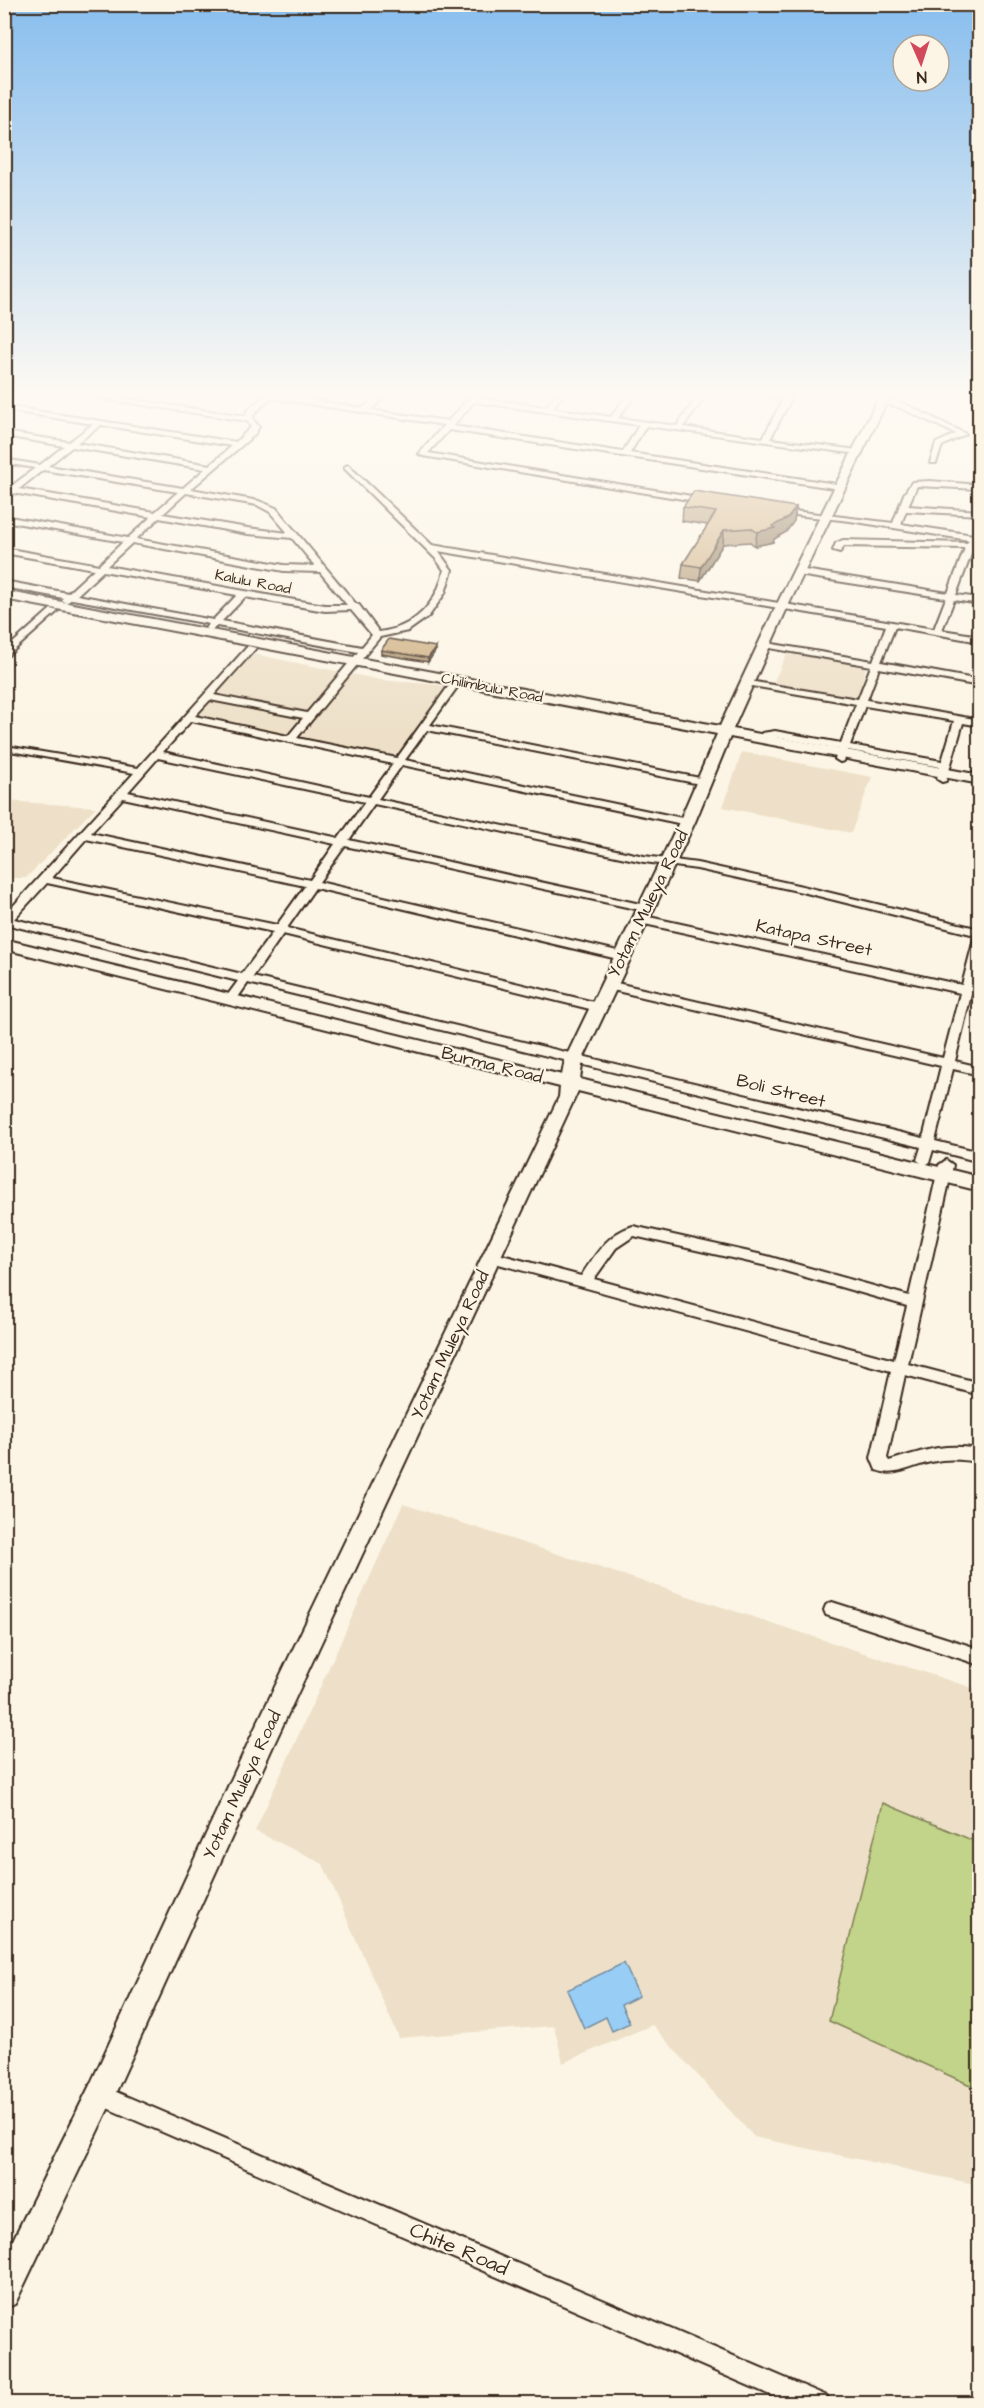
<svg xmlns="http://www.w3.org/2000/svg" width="984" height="2408" font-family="'Architects Daughter',sans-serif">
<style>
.built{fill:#eee0c8}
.green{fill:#c2d489;stroke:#7e7f54;stroke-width:1.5}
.water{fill:#98cef6;stroke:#738ca0;stroke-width:1.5}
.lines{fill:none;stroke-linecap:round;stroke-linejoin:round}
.street-casing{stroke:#3b2a1e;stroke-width:4}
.secondary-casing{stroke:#3b2a1e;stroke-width:4}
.street{fill:#fcf5e5;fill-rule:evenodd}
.secondary{fill:#fcf5e5;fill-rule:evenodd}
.wall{fill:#b29771;stroke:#3b2a1e;stroke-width:1.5}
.shaded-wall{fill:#917b5c;stroke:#3b2a1e;stroke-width:1.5}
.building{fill:#cfb083;stroke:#3b2a1e;stroke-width:1.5}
.labels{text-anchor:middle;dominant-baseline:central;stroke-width:4.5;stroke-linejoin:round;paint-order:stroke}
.far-street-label{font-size:15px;fill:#3b2a1e;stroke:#fcf5e5}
.street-label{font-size:18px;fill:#3b2a1e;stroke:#fcf5e5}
.near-street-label{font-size:21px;fill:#3b2a1e;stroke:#fcf5e5}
</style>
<rect width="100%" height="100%" fill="#fcf5e5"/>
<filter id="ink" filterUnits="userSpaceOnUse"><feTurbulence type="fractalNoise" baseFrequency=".0167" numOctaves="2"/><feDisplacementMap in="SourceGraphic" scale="12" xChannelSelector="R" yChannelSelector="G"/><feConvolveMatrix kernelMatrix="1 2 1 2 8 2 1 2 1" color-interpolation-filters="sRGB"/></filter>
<g filter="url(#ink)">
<g class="built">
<path d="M788 651 867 664 858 697 773 683Z"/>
<path d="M243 652 381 680 453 686 400 762 291 738 293 735 184 714Z"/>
<path d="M742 752 872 777 851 833 723 807Z"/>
<path d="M4 801H5L96 807 26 878H5Z"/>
<path d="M403 1504 979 1690V2185L754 2137 652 2025 563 2063 554 2026 399 2038 323 1864 255 1831Z"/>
</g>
<path class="green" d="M883 1803 979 1843V2089L829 2021Z"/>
<path class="water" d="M624 1963 639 1996 621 2005 630 2023 612 2031 606 2017 584 2028 567 1990Z"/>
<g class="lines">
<g class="street-casing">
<g id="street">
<path d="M78 395H97L246 416 247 411 263 397 258 395H276L363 408 378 395H386L371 410 448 421 472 395H480L478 398 546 407 555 395H563L553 408 611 417 627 395H635L618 418 677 426 698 395H706L683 427 763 438 782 401 764 395H783L790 401 770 439 858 450 862 452 858 454 646 426 630 453 843 485 844 487 840 489 449 430 428 453 710 499V503H707L423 456 419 454 444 425 270 398 254 414 253 419 259 427 254 435 191 489 259 501 276 508 356 604 359 605 379 632C414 628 437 604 444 570L436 559 345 469 344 467 348 465 432 545 934 629 946 598 798 575 794 572 798 569 948 593 965 548 844 546 840 552 833 550 836 543 843 540 967 543 969 540 850 521 777 513 773 511 777 509 893 523 904 494 912 482 930 481 980 485V489L917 486 908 506 980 511V515L906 511 901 524 980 536V541H976L956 595 980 598V604L954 600 942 630 980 636V642L895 627 881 662 980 680V686L879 668 867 700 980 720V726L963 723 946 781 942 782 937 779 940 767 848 750 844 761 840 762 835 759 839 749 775 737 762 742 757 739 762 733 775 731 841 743 856 704 746 685 741 682 743 680 858 699 871 666 764 647 759 644 761 642 873 661 886 626 438 551 452 570 445 593 429 616 408 631 380 637 297 738 397 758 450 684H456L458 686 430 725 705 779 710 782 705 785 427 730 405 760 687 819 692 822 687 825 402 765 378 799 644 856 697 863 802 886 980 929V962L973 988 980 989V997L971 995 955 1061 980 1067V1075L953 1069 935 1141 980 1152V1162L933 1150 929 1163 924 1165 917 1160 921 1147 248 983 234 1003 230 1004 224 1000 238 981 9 925 4 927V916L134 773 10 751 5 748 6 746 138 768 248 646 256 648 214 695 307 713 358 652 217 626 210 631 205 628 209 624 72 599 66 603 62 600 63 598 4 587V581L68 593 94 569 4 553V548L99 565 123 542 4 521V516L128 538 151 517 13 493 4 498V492L35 468 4 463V459L40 465 64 446 4 436V432L69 442 93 424 4 410V406L236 442 251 427 247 421ZM474 402 639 425 623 452 453 426ZM101 425 232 446 210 465 77 443ZM72 447 205 469 183 488 48 466ZM43 470 178 492 155 512 19 489ZM186 493 257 505 270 512 288 533 248 528 163 514ZM159 518 248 534 292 538 315 566 284 565 136 539ZM132 543 284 571 320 572 347 605H325L300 601 107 566ZM103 571 237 595 213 620 77 595ZM245 597 325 611 351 610 372 635 362 647 222 621ZM210 700 303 718 288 736 195 716ZM865 706 954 721 942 761 850 745ZM191 721 393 764 369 797 163 752ZM158 758 365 802 339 838 128 792ZM123 798 335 844 310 880 91 833ZM374 804 644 862 697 869 802 892 975 935 962 985 640 915 634 919 640 923 960 993 943 1058 608 981 602 985 608 989 941 1066 923 1138 253 977 283 934 598 1011 602 1010 604 1007 602 1004 598 1003 287 928 315 888 622 960 628 956 622 952 319 882 345 846 645 911 651 908 645 905 349 840ZM86 839 305 886 277 925 52 878ZM47 883 273 932 242 974 14 919Z"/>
<path d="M880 399 903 403 966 434 942 446 936 463H930L936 443 956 434 898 407 880 403Z"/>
<path d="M51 609 58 611 4 659V651Z"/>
<path d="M946 1160 953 1165 908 1364 980 1383V1395L905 1375 887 1458 889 1461C919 1452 947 1441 980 1450V1463C963 1459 948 1458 931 1462 911 1466 895 1478 876 1470L871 1458 891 1371 491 1262 486 1261 484 1257 486 1253 491 1252 581 1276C596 1254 607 1234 633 1226L767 1256 909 1296 939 1165ZM634 1236 767 1266 907 1306 894 1360 594 1279 616 1248Z"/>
<path d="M832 1602 980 1649V1665L826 1615 824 1610 826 1605Z"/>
<path d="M100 2085 827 2396 830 2404H791L93 2102 90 2095 93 2088Z"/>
</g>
</g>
<g class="secondary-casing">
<path id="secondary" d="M880 395H890L788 606 733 729 980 775V784L730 737 695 822 583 1059 580 1079 980 1177V1191L578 1091 274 1744 110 2105 15 2304 4 2309V2258L90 2085 256 1726 559 1097 560 1087 4 949V939L562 1075 565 1059 679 822 717 734 4 599V591L720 726 776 606Z"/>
</g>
<use href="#street" class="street"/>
<use href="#secondary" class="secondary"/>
</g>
<g class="wall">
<path d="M683 507H796L794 521 786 532 774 539 773 542 755 546 750 542 723 544 700 581 681 578 683 564 708 525 682 521Z"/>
<path d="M381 650H436L428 662 381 654Z"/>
</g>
<g class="shaded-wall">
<path d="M796 507 794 521 786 532 774 539 773 542 755 546 757 532Z"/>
<path d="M724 530 723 544 700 581 701 567Z"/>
<path d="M436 647V650L428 662V658Z"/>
</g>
<g class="building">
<path d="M694 491 796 507 788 518 773 526 775 528 757 532 751 528 724 530 701 567 683 564 716 512 683 507Z"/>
<path d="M389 639 436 647 428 658 381 650Z"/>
</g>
</g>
<linearGradient id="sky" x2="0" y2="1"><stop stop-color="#88beee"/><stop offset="0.54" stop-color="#fefaf3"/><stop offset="1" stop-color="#fefaf3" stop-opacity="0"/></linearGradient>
<rect width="984" height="732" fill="url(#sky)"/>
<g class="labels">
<g class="far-street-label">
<text transform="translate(253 582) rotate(11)">Kalulu Road</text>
<text transform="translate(492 688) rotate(11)">Chilimbulu Road</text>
</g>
<g class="street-label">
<text transform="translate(648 904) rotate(-64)">Yotam Muleya Road</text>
<text transform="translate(814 938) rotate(12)">Katapa Street</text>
<text transform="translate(492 1065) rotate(14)">Burma Road</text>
<text transform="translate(781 1091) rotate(14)">Boli Street</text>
<text transform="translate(450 1345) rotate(-65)">Yotam Muleya Road</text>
<text transform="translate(242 1785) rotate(-65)">Yotam Muleya Road</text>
</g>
<g class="near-street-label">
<text transform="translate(459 2249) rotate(23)">Chite Road</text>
</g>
</g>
<rect width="984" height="2408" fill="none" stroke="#fcf5e5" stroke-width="24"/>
<rect x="12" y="12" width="960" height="2384" fill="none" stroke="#3b2a1e" stroke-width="2" filter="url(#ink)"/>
<g transform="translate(921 63) rotate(177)"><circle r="28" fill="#fcf5e5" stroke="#afa495" stroke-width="1.5"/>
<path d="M0-4.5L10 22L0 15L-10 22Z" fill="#d1495b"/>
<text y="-9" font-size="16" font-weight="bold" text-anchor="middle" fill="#3b2a1e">N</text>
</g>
</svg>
